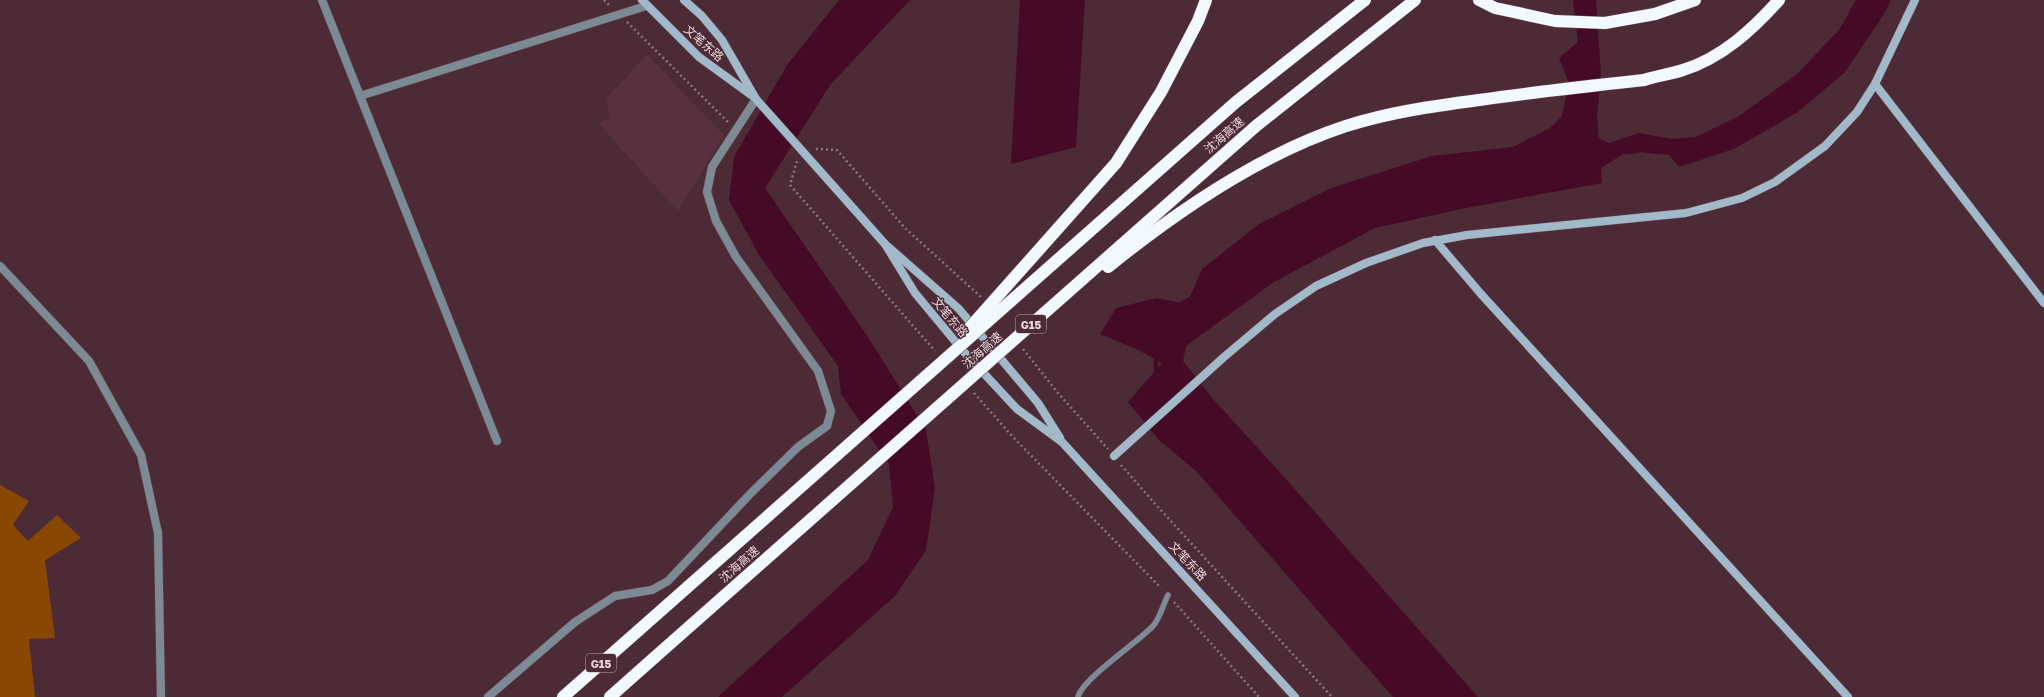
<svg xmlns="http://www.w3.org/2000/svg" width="2044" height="697" font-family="'Golos Text','Noto Sans SC',sans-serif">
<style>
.built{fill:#59303f}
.green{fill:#884702}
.water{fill:#440a26}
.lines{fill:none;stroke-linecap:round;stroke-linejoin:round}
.stream{stroke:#440a26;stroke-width:4.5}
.lane-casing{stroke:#694a55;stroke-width:6}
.street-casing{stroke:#694a55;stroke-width:9}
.secondary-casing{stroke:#694a55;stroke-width:9}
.highway-casing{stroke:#694a55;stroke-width:13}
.path{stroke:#90737d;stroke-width:2.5;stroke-dasharray:2 3;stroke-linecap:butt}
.lane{stroke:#7b8a94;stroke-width:5.5}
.street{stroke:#7b8a94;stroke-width:8}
.secondary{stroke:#a1b9c9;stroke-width:8}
.highway{stroke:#f2f9fe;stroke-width:12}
.highway-bridge-casing{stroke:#694a55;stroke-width:13;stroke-linecap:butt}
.highway-bridge{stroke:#f2f9fe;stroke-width:12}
.labels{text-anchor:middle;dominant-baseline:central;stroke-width:3;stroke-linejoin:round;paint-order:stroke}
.shield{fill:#4c2b37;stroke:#bba2aa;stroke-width:1}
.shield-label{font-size:11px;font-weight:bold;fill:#ebd5dc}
.street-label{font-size:12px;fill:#ebd5dc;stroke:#4c2b37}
</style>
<rect width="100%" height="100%" fill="#4c2b37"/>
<path class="built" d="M647 55 724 135 678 211 598 123 610 118 606 99Z"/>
<path class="green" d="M0 485 29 501 13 525 28 541 57 515 81 538 45 560 55 638 29 639 35 697H0Z"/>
<g class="water">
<path d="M839 0H910L830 85 765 188 868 337 926 430 935 488 926 550 895 596 782 697H718L868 560 893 507 889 464 841 394 838 366 759 255 729 200 734 157 787 65Z"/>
<path d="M1020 0H1085L1076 147 1011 164Z"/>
<path d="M1573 0H1596L1601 74 1597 117 1599 138 1609 143 1639 133 1671 139 1696 137 1739 116 1796 75 1839 30 1856 0H1891L1882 17 1845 72 1798 112 1734 149 1679 167 1669 155 1628 151 1601 168 1602 183 1466 208 1375 228 1274 282 1186 346 1183 361 1214 400 1285 478 1478 697H1393L1197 472 1159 440 1128 402 1162 363 1138 350 1100 334 1116 308 1157 298 1187 304 1202 269 1259 224 1331 188 1432 156 1513 147 1550 128 1562 116 1569 83 1559 58 1578 42Z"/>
</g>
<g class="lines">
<g class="stream">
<path d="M1622 152 1638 151"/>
<path d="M1178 306 1194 297"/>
<path d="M1156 376V354"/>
</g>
<g class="lane-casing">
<path id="lane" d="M1078 697C1082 679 1137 643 1153 626 1160 618 1163 605 1168 595"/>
</g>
<g class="street-casing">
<g id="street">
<path d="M322 0 360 96"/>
<path d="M0 266 89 361 141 455 158 533 161 697"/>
<path d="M497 441 360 96 646 6"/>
<path d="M488 697 575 622 615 596 652 590 668 581 751 493 798 447 827 426 831 411 818 371 736 257 716 221 707 192 712 167 756 99"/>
</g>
</g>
<g class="secondary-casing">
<g id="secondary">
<path d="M642 0 699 57 754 97"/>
<path d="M684 0 702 16 722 40 756 99 885 244 959 309 1038 403 1060 438"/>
<path d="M1875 84 2044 303"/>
<path d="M1435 240 1481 294 1848 697"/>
<path d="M885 244 915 293 964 352 1017 409 1062 442 1295 697"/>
<path d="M1114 456 1224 357 1275 314 1316 286 1366 263 1423 243 1467 235 1686 213 1742 198 1775 182 1825 146 1857 112 1875 84 1915 0"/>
</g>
</g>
<g class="highway-casing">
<g id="highway">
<path d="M1479 0 1495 8 1555 21 1605 23 1655 14 1695 0"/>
<path d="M1644 80C1657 76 1671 74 1683 70 1722 58 1753 29 1779 0"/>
<path d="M563 697 639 630"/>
<path d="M610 697 655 657"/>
</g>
</g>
<g class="path">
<path d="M604 0 611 7"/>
<path d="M627 22 729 123"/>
<path d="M816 149 837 150 905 228 981 297"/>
<path d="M797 161 790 185 935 351"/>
<path d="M1023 349 1058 393 1108 449"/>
<path d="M974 393 1013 437 1161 588"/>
<path d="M1121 465 1158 507 1332 697"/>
<path d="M1174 602 1259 697"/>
</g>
<use href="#lane" class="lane"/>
<use href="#street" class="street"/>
<use href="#secondary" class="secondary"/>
<use href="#highway" class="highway"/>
<g class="highway-bridge-casing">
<g id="highway-bridge">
<path d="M1108 267C1176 212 1263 153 1346 126 1390 112 1434 106 1479 100 1534 92 1589 86 1644 80"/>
<path d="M965 333 1116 163 1161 92 1198 21 1206 0"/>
<path d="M639 630 1236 102 1365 0"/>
<path d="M655 657 1256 126 1415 0"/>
</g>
</g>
<use href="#highway-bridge" class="highway-bridge"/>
</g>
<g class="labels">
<g class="shield">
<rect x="1016" y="315" width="30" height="18" rx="3"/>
<rect x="586" y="654" width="30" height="18" rx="3"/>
</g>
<g class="shield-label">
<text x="1031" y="324">G15</text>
<text x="601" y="663">G15</text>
</g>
<g class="street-label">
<text transform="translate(704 43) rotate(41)">文笔东路</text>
<text transform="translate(1224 135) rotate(-41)">沈海高速</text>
<text transform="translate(950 317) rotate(50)">文笔东路</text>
<text transform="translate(982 350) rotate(-41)">沈海高速</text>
<text transform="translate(1188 561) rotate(47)">文笔东路</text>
<text transform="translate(739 564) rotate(-41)">沈海高速</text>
</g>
</g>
</svg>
